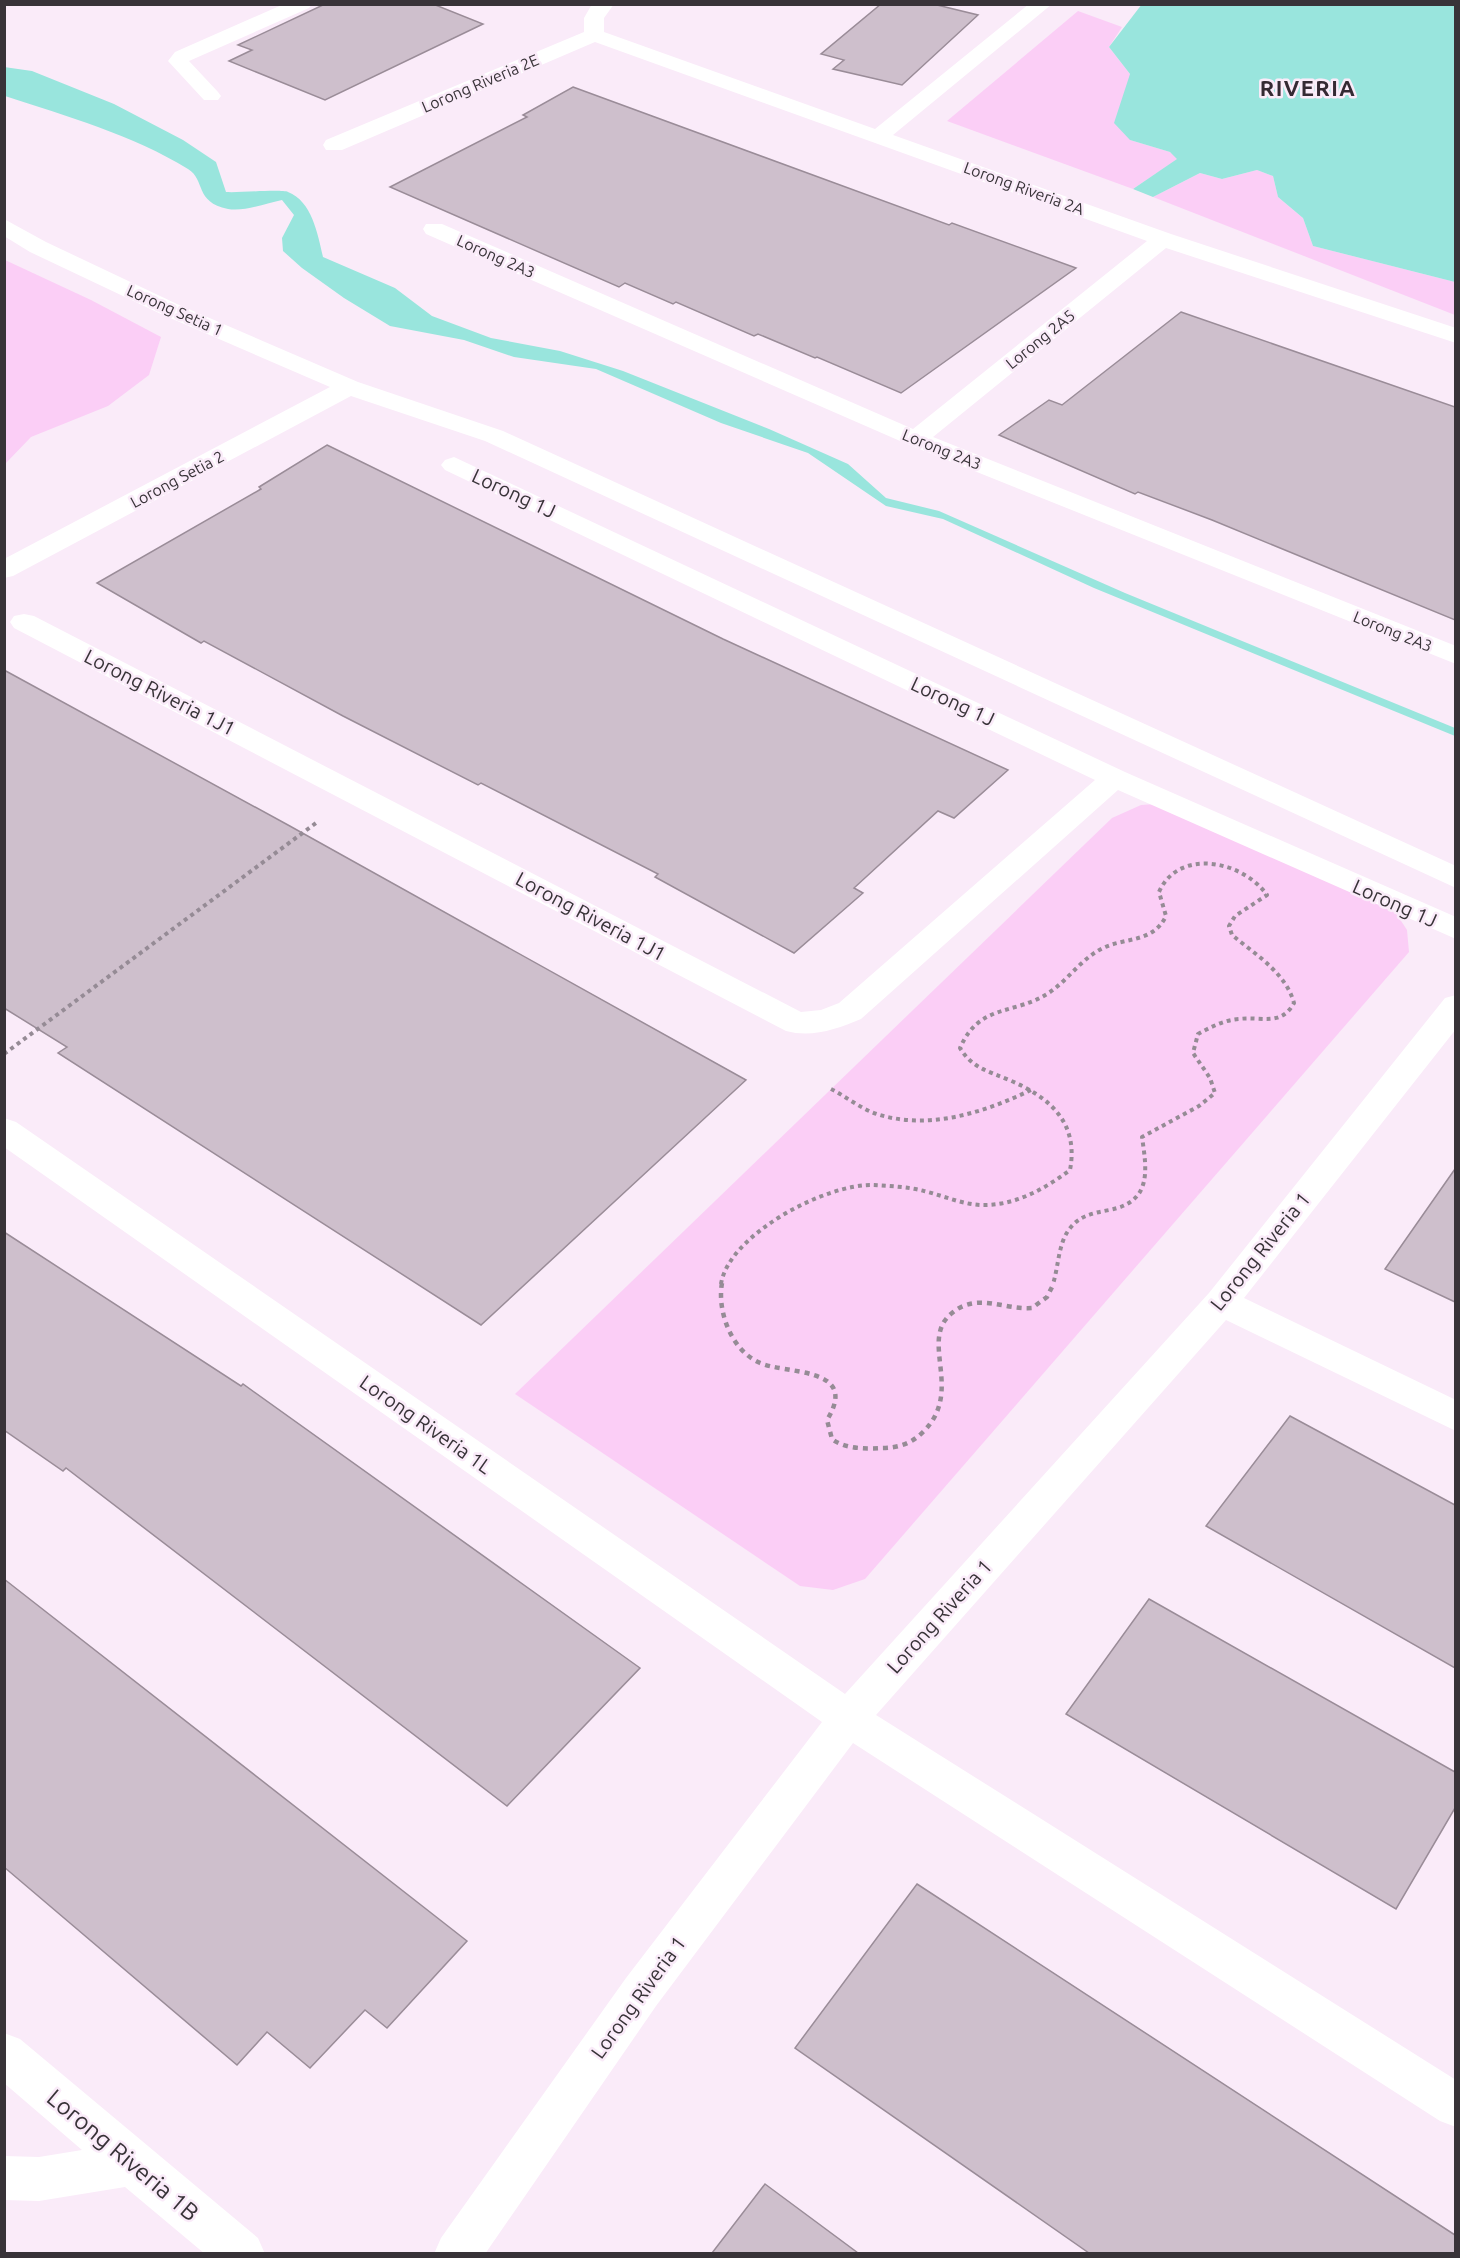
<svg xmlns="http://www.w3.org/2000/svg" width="1460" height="2258" font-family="Ubuntu,sans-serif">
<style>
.green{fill:#fbcef6}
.water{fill:#99e5dd}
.building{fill:#cebfcc;stroke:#9a8c98;stroke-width:1.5}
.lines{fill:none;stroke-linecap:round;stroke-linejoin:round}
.path-far1{stroke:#958b95;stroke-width:4;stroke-dasharray:4 4;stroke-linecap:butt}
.path{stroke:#958b95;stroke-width:4.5;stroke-dasharray:5 5;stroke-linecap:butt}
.minor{fill:#fff;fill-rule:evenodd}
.labels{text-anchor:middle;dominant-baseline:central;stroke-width:5;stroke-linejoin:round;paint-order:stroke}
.far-street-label{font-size:16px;fill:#383338;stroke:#faebf9}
.street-label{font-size:20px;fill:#383338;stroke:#faebf9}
.far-district-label{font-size:22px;font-weight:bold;letter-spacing:1.5px;fill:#342933;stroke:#faebf9}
.near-street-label{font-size:24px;fill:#383338;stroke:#faebf9}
</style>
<rect width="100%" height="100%" fill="#faebf9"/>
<g class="green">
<path d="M1078 11 1122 27 1109 47 1130 74V140L1170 152 1178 159 1133 189 947 121Z"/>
<path d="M1257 170 1273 176 1278 197 1303 218 1313 246 1455 282V315L1153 197 1200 173 1222 179Z"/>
<path d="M5 260 91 300 161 337 149 375 108 406 31 437 5 464Z"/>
<path d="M1170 803 1394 910 1407 930 1409 952 865 1579 833 1590 800 1586 515 1394 1112 818 1141 805Z"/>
</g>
<g class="water">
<path d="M1142 4 1455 5V282L1313 246 1303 218 1278 197 1273 176 1257 170 1222 179 1200 173 1153 197 1133 189 1177 159 1170 152 1130 140 1114 123 1130 74 1109 47Z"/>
<path d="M4 67 32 71 114 104 183 140 216 162 226 192C238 193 281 189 288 192 312 201 318 235 323 257L395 288 432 316 491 338 560 351 623 371 769 429 848 464 886 498 939 511 1125 593 1455 728V736L1094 588 943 519 886 506 808 453 721 423 596 369 514 357 464 340 390 326 344 298 302 268 283 251 282 238 294 215 282 200C267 203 244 212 228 209 194 202 206 180 188 169 133 135 66 116 5 96Z"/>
</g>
<g class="building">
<path d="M325 4H433L483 24 325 100 229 61 252 50 238 45Z"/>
<path d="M881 4H933L978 15 902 85 833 69 844 60 821 54Z"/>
<path d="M573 87 949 225 952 223 1076 268 901 393 817 357 815 358 758 334 754 336 676 302 673 304 625 283 619 287 390 187 527 117 523 115Z"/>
<path d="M1181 312 1455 407V620L1212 520 1138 492 1135 494 999 435 1049 400 1062 405Z"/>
<path d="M327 445 723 639 1008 770 954 818 938 811 854 888 863 893 794 953 655 877 658 874 481 783 478 785 343 716 204 641 201 643 97 583 261 489 259 487Z"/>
<path d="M4 670 288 825 746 1080 481 1325 58 1053 67 1047 4 1008Z"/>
<path d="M1455 1169V1302L1385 1269Z"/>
<path d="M4 1232 241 1386 243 1384 640 1668 507 1806 66 1468 63 1471 4 1430Z"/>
<path d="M1290 1416 1455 1505V1668L1206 1526Z"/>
<path d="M4 1579 467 1941 387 2028 365 2010 310 2068 267 2032 237 2065 4 1867Z"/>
<path d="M1149 1599 1455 1772V1808L1396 1909 1066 1714Z"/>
<path d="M917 1884 1455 2235V2253H1089L795 2048Z"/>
<path d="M765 2184 858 2253H712Z"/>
</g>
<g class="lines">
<g class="path-far1">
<path d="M4 1054 316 823"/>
<path d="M831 1089C847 1097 862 1110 880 1115 931 1130 985 1112 1031 1090"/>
<path d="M721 1284C729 1234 827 1183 874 1185 891 1186 909 1187 924 1191 945 1196 965 1206 987 1205 1018 1204 1046 1188 1070 1170 1079 1123 1050 1097 1009 1080 988 1071 972 1068 960 1048 980 1002 1015 1016 1050 992 1069 979 1082 958 1103 948 1126 937 1153 943 1166 916L1159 892C1179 847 1243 861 1267 895L1235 916 1229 926 1232 935C1255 954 1286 973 1294 1003 1281 1027 1261 1016 1239 1019 1224 1020 1211 1027 1198 1034L1193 1053 1210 1078 1215 1093 1199 1106 1142 1137C1147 1171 1152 1202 1109 1210 1094 1213 1081 1215 1071 1227 1058 1242 1059 1265 1053 1284"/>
</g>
<path class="path" d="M722 1283C717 1311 731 1349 758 1362 783 1375 861 1365 827 1420L832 1439C845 1449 866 1449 881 1448 898 1448 911 1444 923 1432 965 1391 918 1340 952 1313 977 1292 1004 1310 1032 1308L1047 1297 1054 1283"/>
<g class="minor">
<path d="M284 4H312L309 8 189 61 218 92 221 96 218 100H204L168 61 175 52Z"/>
<path d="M592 4H614L604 18V32L875 129 1029 4H1052L893 135 1171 234 1456 328V343L1166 248 933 437 1456 646V664L907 444 426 234 423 229 426 224H442L913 429 1147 241 595 42 342 150H326L323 145 326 140 584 32V18Z"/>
<path d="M4 219 46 242 177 304 358 382 503 431 1456 866V888L485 441 351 396 13 576 4 578V559L330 387 161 314 30 252 4 236Z"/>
<path d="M454 457 1125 772 1456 917V939L1118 790 861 1019C837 1029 812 1038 786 1031L14 628 10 622 14 616 24 614 34 616 801 1012 821 1010 839 1003 1095 780 445 470 441 465 445 460Z"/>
<path d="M1456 995V1029L1244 1298 1456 1400V1431L1226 1320 876 1715 1456 2080V2127L1440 2121 853 1743 656 2006 485 2254H434L441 2238 626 1978 822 1722 4 1147V1118L16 1122 845 1694 1209 1293 1445 998Z"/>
<path d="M4 2033 20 2039 258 2238 265 2254H205L125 2187 39 2201 4 2200V2156L39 2157 82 2150 4 2083Z"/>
</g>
</g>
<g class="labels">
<g class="far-street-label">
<text transform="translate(480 83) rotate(-23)">Lorong Riveria 2E</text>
<text transform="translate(1024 188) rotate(20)">Lorong Riveria 2A</text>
<text transform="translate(496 256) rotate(24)">Lorong 2A3</text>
<text transform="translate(175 310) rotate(24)">Lorong Setia 1</text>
<text transform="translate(1040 339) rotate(-39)">Lorong 2A5</text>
<text transform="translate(942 449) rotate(22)">Lorong 2A3</text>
<text transform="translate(177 479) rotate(-28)">Lorong Setia 2</text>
<text transform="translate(1393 631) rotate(22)">Lorong 2A3</text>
</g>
<g class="street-label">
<text transform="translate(514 493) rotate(25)">Lorong 1J</text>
<text transform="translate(160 692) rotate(27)">Lorong Riveria 1J1</text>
<text transform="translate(953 701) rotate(25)">Lorong 1J</text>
<text transform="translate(1395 903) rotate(24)">Lorong 1J</text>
<text transform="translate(591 916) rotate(28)">Lorong Riveria 1J1</text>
<text transform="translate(1260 1251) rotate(-51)">Lorong Riveria 1</text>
<text transform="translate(426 1424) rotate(35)">Lorong Riveria 1L</text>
<text transform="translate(939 1616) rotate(-48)">Lorong Riveria 1</text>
<text transform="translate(638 1997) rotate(-54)">Lorong Riveria 1</text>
</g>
<g class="far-district-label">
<text x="1308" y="87">RIVERIA</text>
</g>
<g class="near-street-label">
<text transform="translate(123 2155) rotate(40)">Lorong Riveria 1B</text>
</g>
</g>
<rect width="1460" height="2258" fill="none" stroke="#383338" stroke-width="12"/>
</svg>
